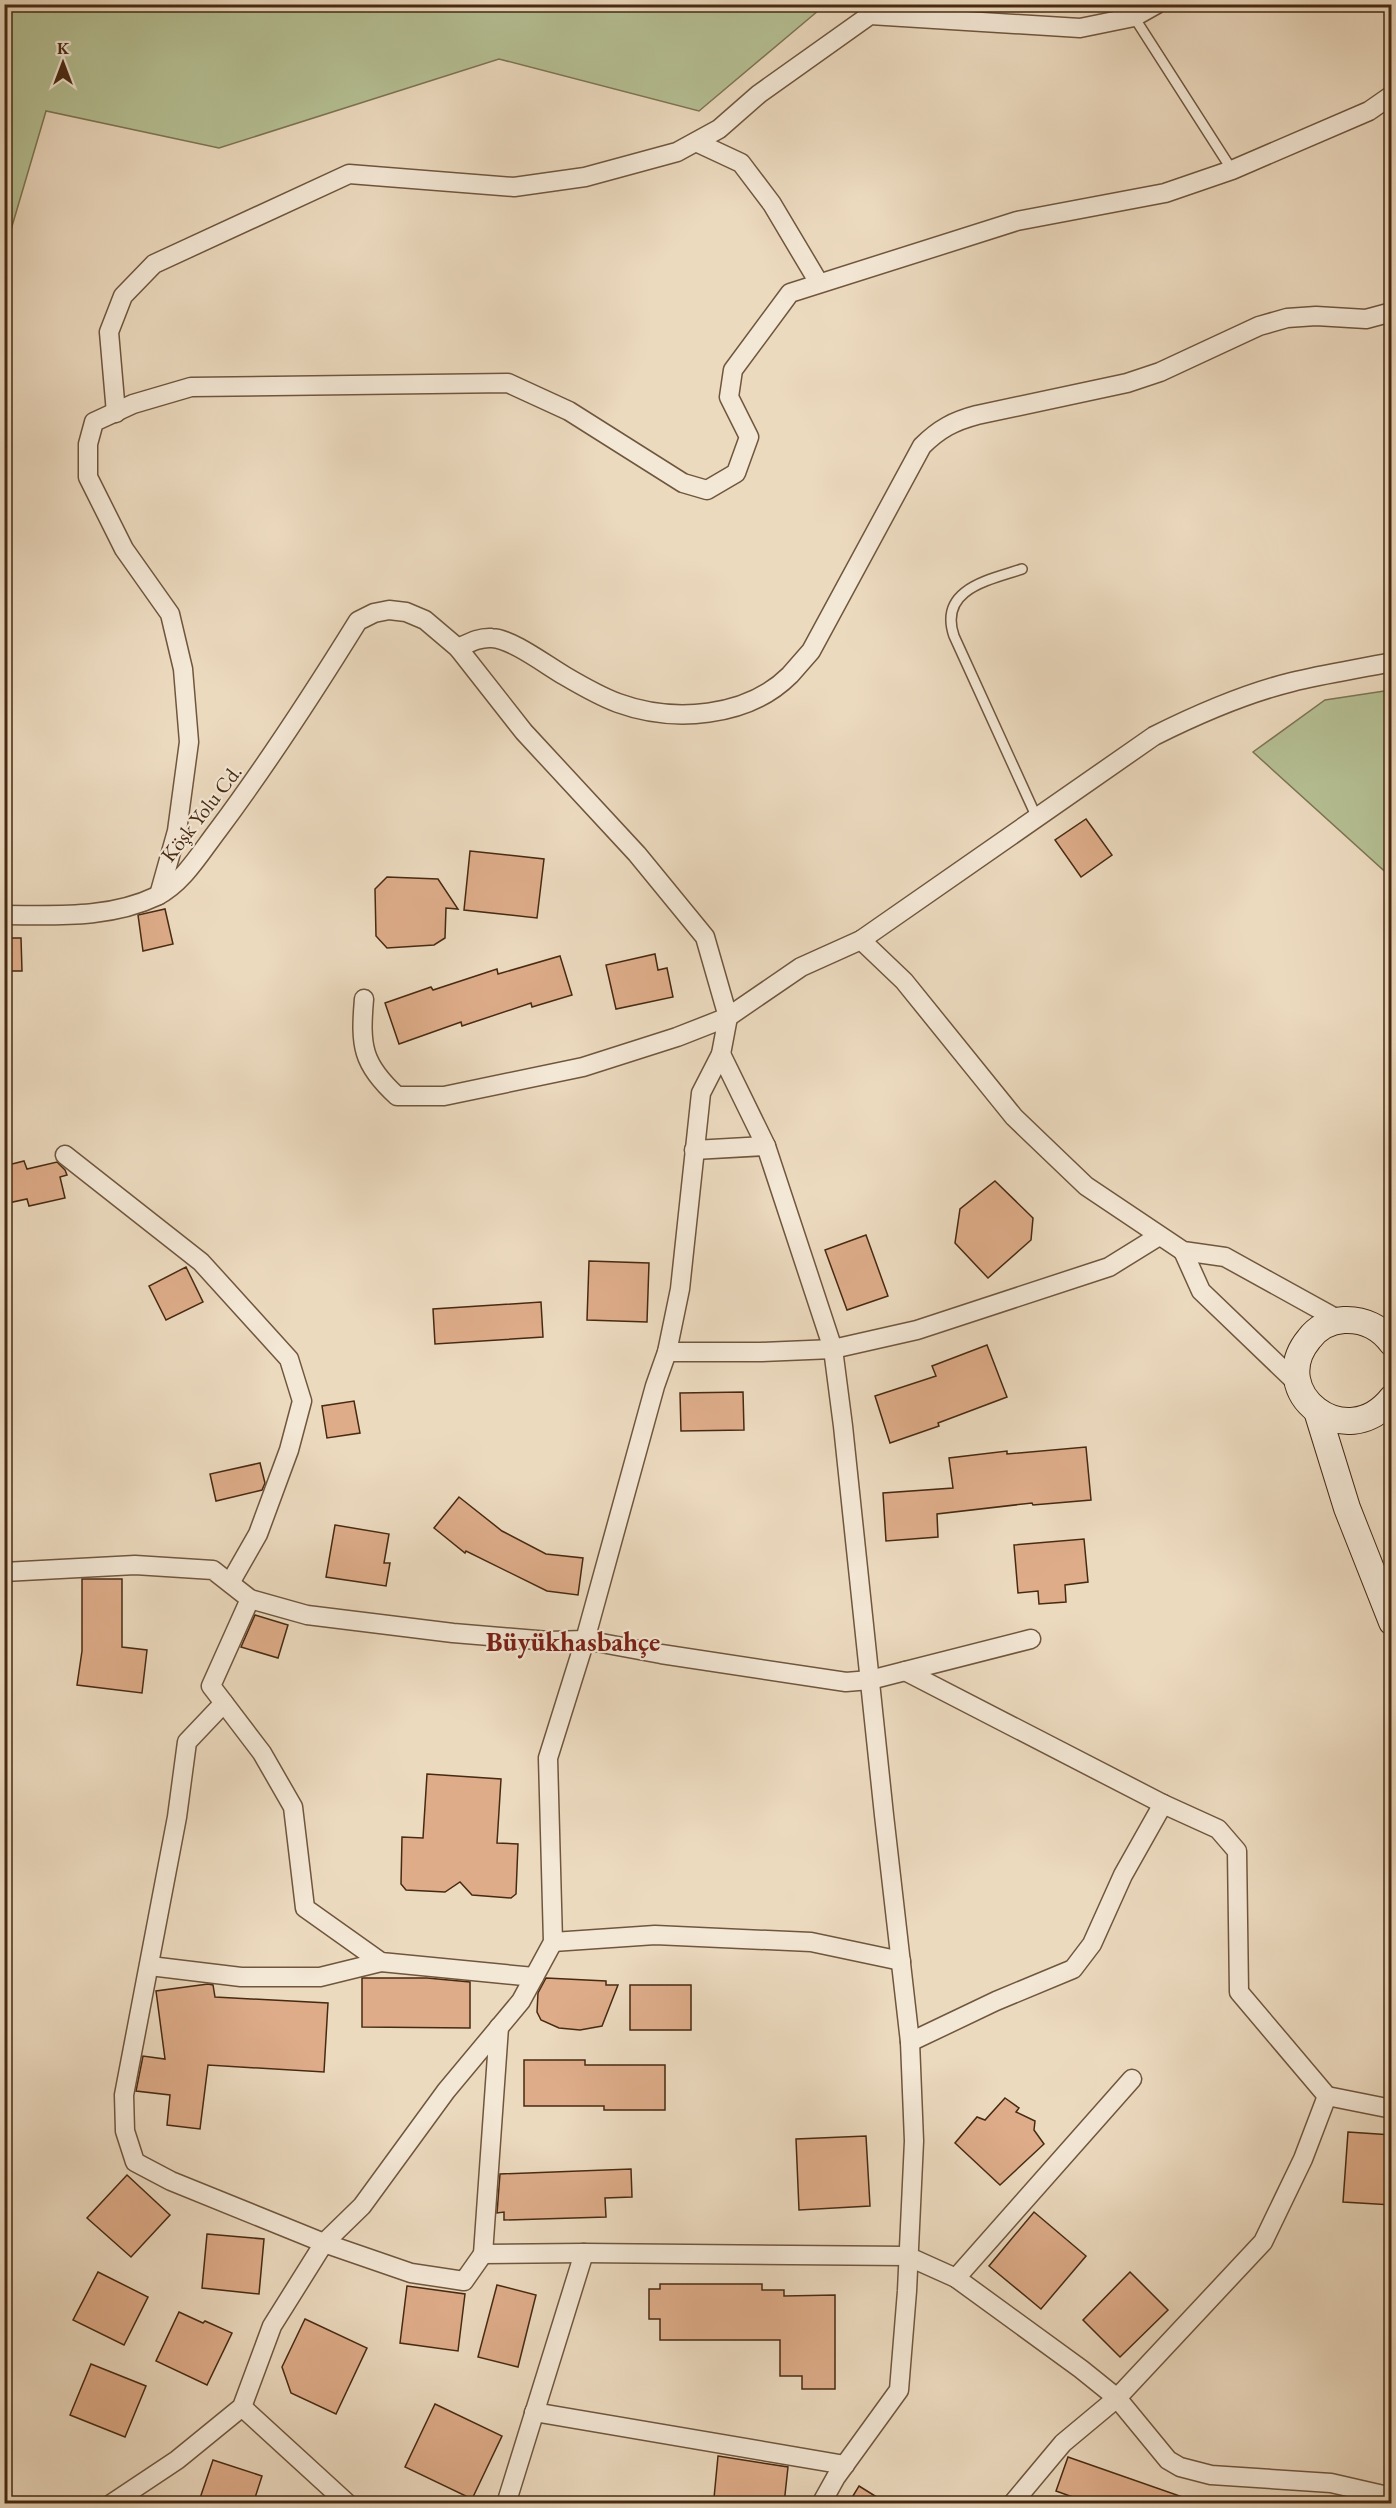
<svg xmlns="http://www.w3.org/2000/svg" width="1396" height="2508" font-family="'EB Garamond',serif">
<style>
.green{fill:#b5c094;stroke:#7e7553;stroke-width:1.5}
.building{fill:#deac89;stroke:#472a12;stroke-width:1.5}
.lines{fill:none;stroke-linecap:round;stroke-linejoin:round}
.lane-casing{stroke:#70563d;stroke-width:12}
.street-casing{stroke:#70563d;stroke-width:21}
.secondary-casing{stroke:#472a12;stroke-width:28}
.lane{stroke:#f3e7d5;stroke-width:9}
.street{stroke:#f3e7d5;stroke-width:18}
.secondary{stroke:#f3e7d5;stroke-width:26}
.labels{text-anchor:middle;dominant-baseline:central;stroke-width:4.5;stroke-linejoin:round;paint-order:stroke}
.street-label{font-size:21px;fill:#472a12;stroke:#f3e7d5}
.district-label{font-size:27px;font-weight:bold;fill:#7a1f14;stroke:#f3e7d5}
</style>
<rect width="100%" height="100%" fill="#ecdabf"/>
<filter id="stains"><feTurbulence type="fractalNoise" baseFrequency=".00333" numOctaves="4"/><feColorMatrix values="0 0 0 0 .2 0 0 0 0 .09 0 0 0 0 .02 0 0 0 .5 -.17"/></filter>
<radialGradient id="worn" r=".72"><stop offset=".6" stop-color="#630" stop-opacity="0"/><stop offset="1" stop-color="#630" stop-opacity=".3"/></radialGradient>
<g class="green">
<path d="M5 4H824L825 5 699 111 499 59 219 148 46 111 5 250Z"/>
<path d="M1391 690H1392L1391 877 1253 752 1325 700Z"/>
</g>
<g class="building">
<path d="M1086 819 1112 855 1081 877 1055 840Z"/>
<path d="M470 851 544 859 537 918 464 910Z"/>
<path d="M387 877 438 879 458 909 446 908 445 938 434 945 387 948 376 936 375 889Z"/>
<path d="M165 909 173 944 143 951 138 915Z"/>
<path d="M4 938H21L22 971H4Z"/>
<path d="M655 954 658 970 667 968 673 997 616 1009 606 965Z"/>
<path d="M560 956 572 995 532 1007 531 1003 462 1026 461 1022 399 1044 385 1003 431 987 433 990 497 969 498 974Z"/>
<path d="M24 1161 27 1169 57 1162 65 1170 67 1175 60 1177 65 1198 29 1206 27 1199 8 1203 4 1190V1166Z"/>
<path d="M995 1181 1033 1218 1031 1240 988 1278 955 1243 960 1209Z"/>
<path d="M866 1235 888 1296 847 1310 825 1250Z"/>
<path d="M589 1261 649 1263 647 1322 587 1320Z"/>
<path d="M186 1267 203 1302 166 1320 149 1286Z"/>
<path d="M541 1302 543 1337 435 1344 433 1309Z"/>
<path d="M987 1345 1007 1397 938 1423 939 1426 890 1443 875 1396 936 1376 932 1366Z"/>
<path d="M743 1392 744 1430 681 1431 680 1393Z"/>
<path d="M354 1401 360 1433 327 1438 322 1406Z"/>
<path d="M1086 1447 1091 1500 1033 1505 1032 1503 937 1514 938 1537 886 1541 883 1493 953 1488 949 1458 1007 1451V1454Z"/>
<path d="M260 1463 265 1483 262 1490 216 1501 210 1474Z"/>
<path d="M459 1497 502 1531 546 1554 583 1558 578 1595 547 1591 466 1551 465 1553 434 1528Z"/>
<path d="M335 1525 389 1534 384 1563H390L386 1586 326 1577Z"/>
<path d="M1084 1539 1088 1582 1065 1585 1066 1602 1039 1604 1038 1591 1018 1593 1014 1545Z"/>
<path d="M82 1579H122V1647L147 1650 142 1693 77 1685 82 1651Z"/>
<path d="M255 1615 288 1625 278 1658 241 1647Z"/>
<path d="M427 1774 501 1779 497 1843 518 1844 516 1894 511 1898 472 1895 460 1882 445 1892 406 1890 401 1884 402 1837 423 1838Z"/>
<path d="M362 1978H427L470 1982V2028L362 2027Z"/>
<path d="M546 1978 606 1981V1985H618L602 2026 580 2030 559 2028 541 2020 537 2012 538 1993Z"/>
<path d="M208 1984 213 1985 215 1997 328 2003 324 2072 208 2065 200 2129 167 2125 170 2095 136 2091 143 2056 165 2059 156 1991Z"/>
<rect x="630" y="1985" width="61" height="45"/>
<path d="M524 2060H585V2065H665V2110H604V2106H524Z"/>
<path d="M1005 2098 1019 2108 1016 2112 1035 2121 1034 2130 1044 2144 1000 2185 955 2143 977 2117 985 2120Z"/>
<path d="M1348 2132 1392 2135V2205L1343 2202Z"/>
<path d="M866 2136 870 2206 799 2210 796 2139Z"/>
<path d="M631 2169 632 2197 605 2198 606 2217 504 2220V2212L497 2213 500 2174Z"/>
<path d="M127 2175 170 2215 131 2257 87 2218Z"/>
<path d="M1034 2212 1086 2256 1041 2309 989 2266Z"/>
<path d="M207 2234 264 2239 259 2294 202 2288Z"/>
<path d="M98 2272 148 2297 124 2345 73 2320Z"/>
<path d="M1130 2272 1168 2310 1120 2357 1083 2320Z"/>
<path d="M660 2284H762V2290H784V2296L835 2295V2389H802V2376H780V2340H660V2319H649V2289H660Z"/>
<path d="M497 2285 536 2295 518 2367 478 2357Z"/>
<path d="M407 2286 465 2294 458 2351 400 2343Z"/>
<path d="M179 2312 203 2323 205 2321 232 2333 207 2385 156 2361Z"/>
<path d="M305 2319 367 2348 336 2414 291 2393 282 2367Z"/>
<path d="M91 2364 146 2386 125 2437 70 2415Z"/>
<path d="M435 2404 502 2436 472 2499 405 2467Z"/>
<path d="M718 2456 788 2467 784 2504 714 2498Z"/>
<path d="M1068 2457 1194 2501V2504H1092L1056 2491Z"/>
<path d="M213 2460 262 2476 253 2504H198Z"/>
<path d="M859 2486 888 2504H848Z"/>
</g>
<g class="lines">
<g class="lane-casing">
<g id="lane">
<path d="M1134 17 1232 170"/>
<path d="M1022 569C989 580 938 589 954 636L1037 818"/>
</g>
</g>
<g class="street-casing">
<g id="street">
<path d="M696 142 741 163 772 204 819 283"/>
<path d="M116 413 109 332 123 296 154 264 349 174 514 187 585 177 677 152 719 129 759 94 870 15 1080 28 1134 17 1157 4"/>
<path d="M458 648C469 643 479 637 492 638 512 639 546 665 565 676 582 686 599 696 618 703 673 723 747 718 790 675 797 667 804 659 811 651L922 446C939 429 954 421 977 415L1127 383 1160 372 1259 326 1287 318 1316 316 1366 319 1392 312"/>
<path d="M159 895 177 831 189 742 183 669 170 614 124 549 88 477V444L94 422 133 404 191 387 508 383 569 411 683 483 707 490 736 473 749 437 729 397 733 370 790 293 1017 221 1165 193 1232 170 1369 111 1392 95"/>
<path d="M4 915C56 915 109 919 157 896 183 883 201 852 218 830 268 763 314 692 358 621L374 613 389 610 406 612 425 620 458 648 524 732 637 854 705 937 728 1017 721 1054 701 1093 680 1289 667 1352 655 1386 585 1640 548 1758 553 1942 521 2001 446 2091 362 2206 324 2243 272 2326 242 2407 177 2460 111 2504"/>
<path d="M861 940 904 981 1014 1117 1086 1186 1183 1251 1225 1257 1339 1320"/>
<path d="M364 999C360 1046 362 1064 397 1096H444L583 1067 677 1037 728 1017 801 967 861 940 1154 736C1198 714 1243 694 1292 682 1324 674 1358 669 1392 662"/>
<path d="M721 1054 766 1146 833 1349 843 1426 884 1815 910 2042 914 2141 907 2291 899 2390 836 2477 821 2504"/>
<path d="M694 1150 766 1146"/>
<path d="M65 1155 201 1262 289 1359 302 1401 289 1450 258 1534 230 1583"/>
<path d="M1183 1251 1201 1291 1299 1385"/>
<path d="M667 1352H761L833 1349 917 1330 1109 1267 1159 1236"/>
<path d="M4 1572 135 1565 213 1570 250 1599 307 1615 453 1633 549 1641 585 1640 661 1654 846 1682 870 1680 1031 1639"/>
<path d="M250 1599 211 1686 262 1753 293 1807 305 1908 381 1962 534 1977"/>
<path d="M905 1671 1163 1804 1218 1829 1237 1851 1239 1992 1327 2096 1392 2109"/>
<path d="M224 1703 187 1742 177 1817 124 2095 125 2131 135 2162 171 2181 324 2243 411 2273 464 2281 483 2254"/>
<path d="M553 1942 655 1935 811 1942 901 1961"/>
<path d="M150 1966 241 1977H320L381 1962"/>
<path d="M499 2027 483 2254 584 2253 907 2256 956 2278 1081 2369 1117 2398 1168 2460 1180 2467 1211 2475 1331 2483 1392 2497"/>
<path d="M910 2042 996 2001 1073 1969 1092 1944 1123 1875 1163 1804"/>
<path d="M956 2278 1132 2079"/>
<path d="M242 2407 348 2504"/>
<path d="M534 2412 845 2465"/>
<path d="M506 2504 584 2253"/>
<path d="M1012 2504 1063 2443 1117 2398 1263 2242 1303 2159 1327 2096"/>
</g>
</g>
<g class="secondary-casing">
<g id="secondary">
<path d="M1392 1343C1381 1328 1364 1319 1344 1320 1330 1321 1317 1328 1309 1339 1265 1392 1346 1456 1392 1398"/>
<path d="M1317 1411 1347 1508 1392 1622"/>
</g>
</g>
<use href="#lane" class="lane"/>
<use href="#street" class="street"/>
<use href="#secondary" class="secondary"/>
</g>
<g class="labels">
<g class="street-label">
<text transform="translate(201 813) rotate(-52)">Köşk Yolu Cd.</text>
</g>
<g class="district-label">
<text x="573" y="1641">Büyükhasbahçe</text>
</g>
</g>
<rect width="1396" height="2508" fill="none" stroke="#ecdabf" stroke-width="24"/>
<rect x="6" y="6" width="1384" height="2496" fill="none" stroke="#472a12" stroke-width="3"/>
<rect x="12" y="12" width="1372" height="2484" fill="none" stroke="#472a12" stroke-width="1.5"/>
<g transform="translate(63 63)" stroke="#f3e7d5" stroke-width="4.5" paint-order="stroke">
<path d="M0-4.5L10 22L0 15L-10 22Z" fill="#472a12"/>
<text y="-9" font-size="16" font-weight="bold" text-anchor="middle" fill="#472a12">K</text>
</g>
<rect width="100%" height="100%" filter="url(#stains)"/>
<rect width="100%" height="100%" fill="url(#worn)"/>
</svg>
